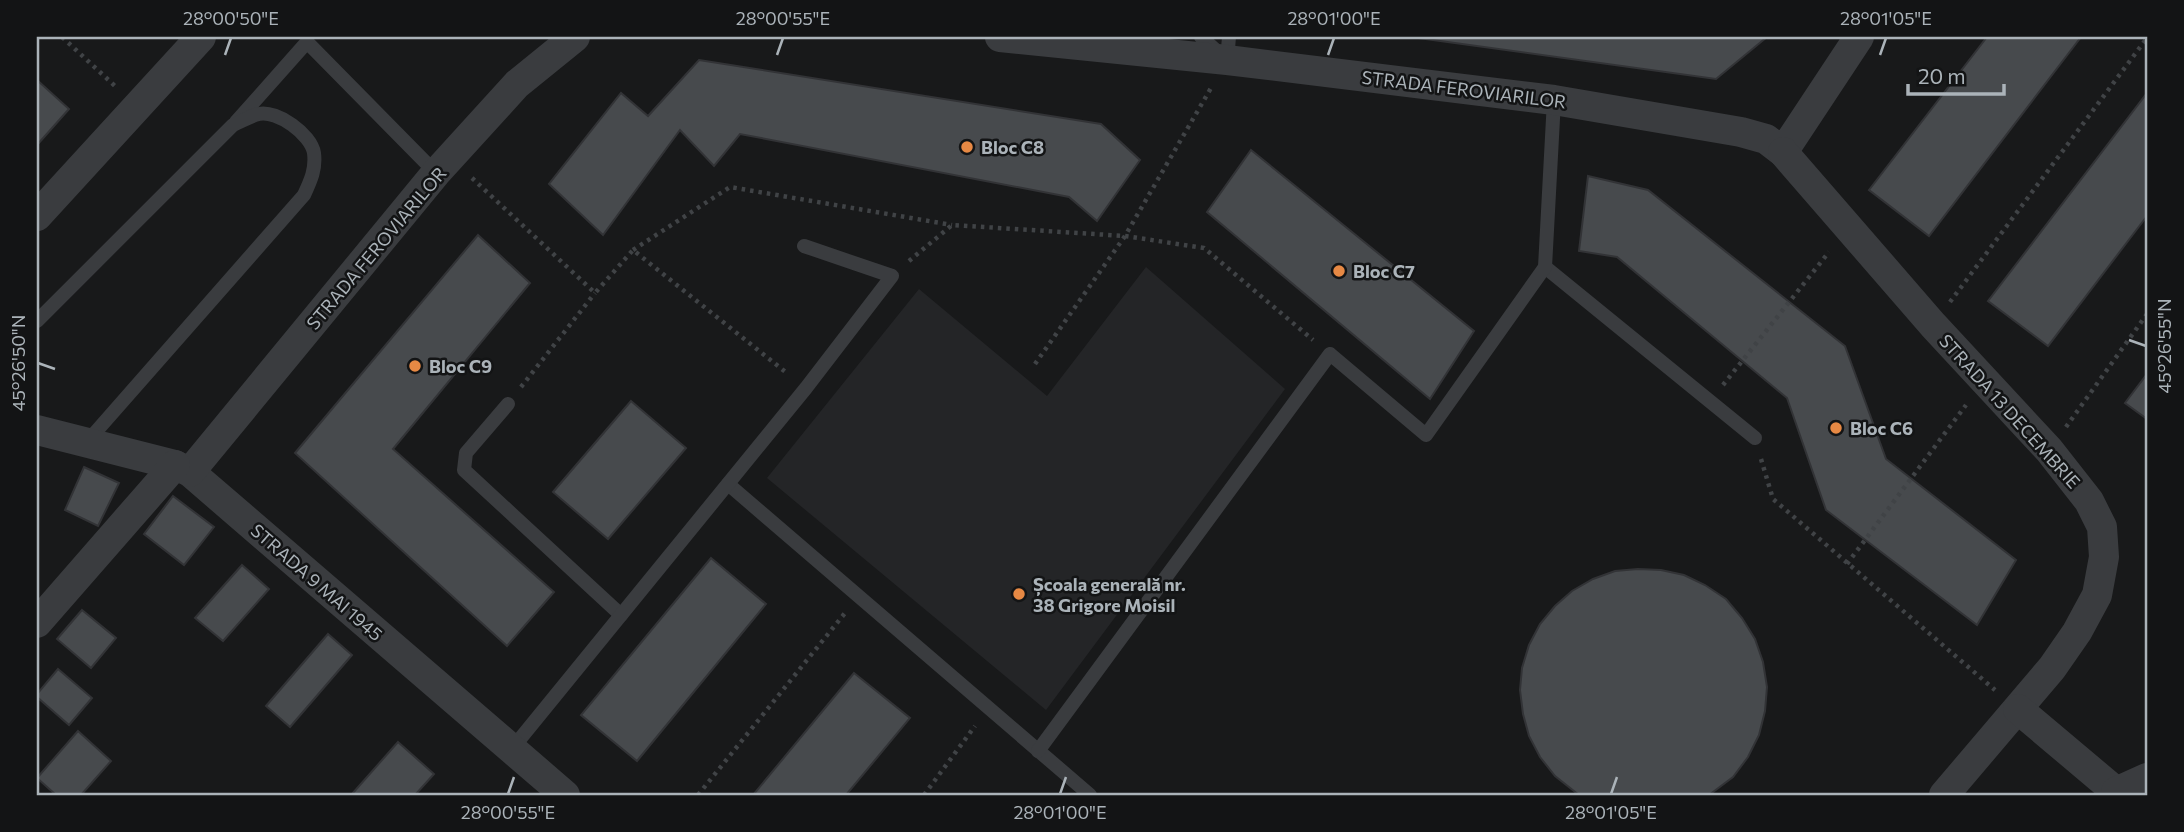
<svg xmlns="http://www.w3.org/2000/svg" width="2184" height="832" font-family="Commissioner,sans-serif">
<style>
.built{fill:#242527}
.building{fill:#474a4d;stroke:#323336;stroke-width:2}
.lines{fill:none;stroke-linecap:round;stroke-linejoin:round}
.path{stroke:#404346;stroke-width:4.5;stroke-dasharray:3.5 5;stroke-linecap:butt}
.lane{stroke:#3a3c3f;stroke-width:14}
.street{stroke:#3a3c3f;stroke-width:30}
.ticks{fill:none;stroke:#abb3b9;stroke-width:2.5}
.poi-dot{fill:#e78944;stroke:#131415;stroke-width:2.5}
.labels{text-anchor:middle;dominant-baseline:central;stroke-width:5;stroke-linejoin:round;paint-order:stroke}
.street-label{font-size:18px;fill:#abb3b9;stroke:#131415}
.poi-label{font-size:18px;font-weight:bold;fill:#abb3b9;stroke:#131415;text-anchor:start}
.neatline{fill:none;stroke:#abb3b9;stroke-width:2.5}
.ticks-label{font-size:18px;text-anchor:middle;fill:#abb3b9}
</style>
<rect width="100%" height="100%" fill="#18191a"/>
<path class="built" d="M1146 267 1285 389 1046 710 767 478 919 289 1047 396Z"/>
<g class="building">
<path d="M1411 37H1767L1716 79Z"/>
<path d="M1987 37H2081L1929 236 1869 190Z"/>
<path d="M699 60 1101 124 1140 160 1097 221 1069 197 740 134 714 166 680 130 603 235 549 184 621 93 648 116Z"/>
<path d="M37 80 69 109 37 145Z"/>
<path d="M2147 93V216L2048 346 1988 301Z"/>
<path d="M1251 150 1474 331 1430 399 1207 212Z"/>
<path d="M1588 176 1648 190 1845 346 1886 459 2016 560 1977 625 1826 510 1787 398 1617 257 1579 251Z"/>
<path d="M478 235 530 283 393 449 554 592 507 646 295 453Z"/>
<path d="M2147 374V419L2125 403Z"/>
<path d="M631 401 686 448 608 539 553 492Z"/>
<path d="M84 467 119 483 98 526 65 510Z"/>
<path d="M173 496 214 527 184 565 144 534Z"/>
<path d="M711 558 766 604 637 761 581 715Z"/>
<path d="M242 565 269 589 223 641 195 618Z"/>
<path d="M1638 569 1661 570 1684 575 1705 585 1726 599 1742 618 1755 639 1763 662 1767 687 1765 711 1759 735 1748 757 1733 777 1709 795H1579L1555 776 1540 757 1529 736 1523 714 1520 690 1522 668 1529 645 1540 624 1555 606 1572 591 1593 579 1615 571Z"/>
<path d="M82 610 116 638 91 668 57 639Z"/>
<path d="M328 634 352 655 290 727 266 706Z"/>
<path d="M58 669 92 698 69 725 37 697V694Z"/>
<path d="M854 673 910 718 846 795H753Z"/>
<path d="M78 731 111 761 81 795H56L37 778Z"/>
<path d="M398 742 434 774 415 795H354L352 794Z"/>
</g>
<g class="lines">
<g class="path">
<path d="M62 37 115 86"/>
<path d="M472 178 595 293 633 250 788 374"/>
<path d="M633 250 730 187 952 225"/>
<path d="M909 261 952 225 1125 236 1204 248 1313 340"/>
<path d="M1950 302 2147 38"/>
<path d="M1035 364 1125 236 1211 88"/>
<path d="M1723 385 1829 252"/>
<path d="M521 387 595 293"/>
<path d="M2066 427 2147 314"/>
<path d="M1761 459 1773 499 1995 690"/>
<path d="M1847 564 1966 405"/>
<path d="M698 795 845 613"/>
<path d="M924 795 975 726"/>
</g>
<g class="lane">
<path d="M1201 37 1220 54"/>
<path d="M1227 60 1229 37"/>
<path d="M236 122 307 42 436 173"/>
<path d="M1545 267 1755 438"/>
<path d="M37 321 233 125C241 122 250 116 259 114 277 110 311 134 314 153 316 169 311 180 304 195L86 443"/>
<path d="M508 404 466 453 464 470 621 615"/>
<path d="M728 484 1090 795"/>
<path d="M511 750 806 388 892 276 804 246"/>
<path d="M1038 751 1330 354 1426 435 1545 267 1554 100"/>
</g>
<g class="street">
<path d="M1000 37 1227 60 1554 100 1741 132 1766 139 1783 152 1859 37"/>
<path d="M1783 152 1933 325 2049 450 2089 501 2102 527 2104 557 2097 595 2077 632 2052 668 1944 795"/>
<path d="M37 216 201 37"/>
<path d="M37 430 175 465 190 472 565 795"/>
<path d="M190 472 436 173 517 84 575 37"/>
<path d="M37 623 175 465"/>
<path d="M2018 709 2120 795"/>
<path d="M2116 792 2147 778"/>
</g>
</g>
<path class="ticks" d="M225 55 231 38M777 55 783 38M1328 55 1334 38M1880 55 1886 38M2129 340 2146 346M38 363 55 369M508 794 514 777M1060 794 1066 777M1611 794 1617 777"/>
<g class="poi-dot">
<circle cx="967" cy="147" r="7"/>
<circle cx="1339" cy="271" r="7"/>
<circle cx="415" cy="366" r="7"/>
<circle cx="1836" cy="428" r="7"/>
<circle cx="1019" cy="594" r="7"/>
</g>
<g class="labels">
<g class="street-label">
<text transform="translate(1464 89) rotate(7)">STRADA FEROVIARILOR</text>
<text transform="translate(376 248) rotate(-50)">STRADA FEROVIARILOR</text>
<text transform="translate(2010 411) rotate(48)">STRADA 13 DECEMBRIE</text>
<text transform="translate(317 582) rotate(41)">STRADA 9 MAI 1945</text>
</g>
<g class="poi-label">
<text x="981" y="147">Bloc C8</text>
<text x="1353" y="271">Bloc C7</text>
<text x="429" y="366">Bloc C9</text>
<text x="1850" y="428">Bloc C6</text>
<text x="1033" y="584">Școala generală nr.<tspan x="1033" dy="21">38 Grigore Moisil</tspan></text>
</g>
</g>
<rect width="2184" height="832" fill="none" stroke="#131415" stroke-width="77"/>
<path d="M1908 84v10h96v-10" fill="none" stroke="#abb3b9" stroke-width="3.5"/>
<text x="1918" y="84" font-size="21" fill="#abb3b9" stroke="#131415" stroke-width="5" paint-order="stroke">20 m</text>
<rect x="38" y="38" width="2108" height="756" class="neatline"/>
<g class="ticks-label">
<text x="231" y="25">28°00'50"E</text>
<text x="783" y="25">28°00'55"E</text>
<text x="1334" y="25">28°01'00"E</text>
<text x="1886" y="25">28°01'05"E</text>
<text transform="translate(2165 346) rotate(-90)" y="6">45°26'55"N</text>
<text transform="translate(19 363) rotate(-90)" y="6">45°26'50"N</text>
<text x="508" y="819">28°00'55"E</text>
<text x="1060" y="819">28°01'00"E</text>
<text x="1611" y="819">28°01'05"E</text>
</g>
</svg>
